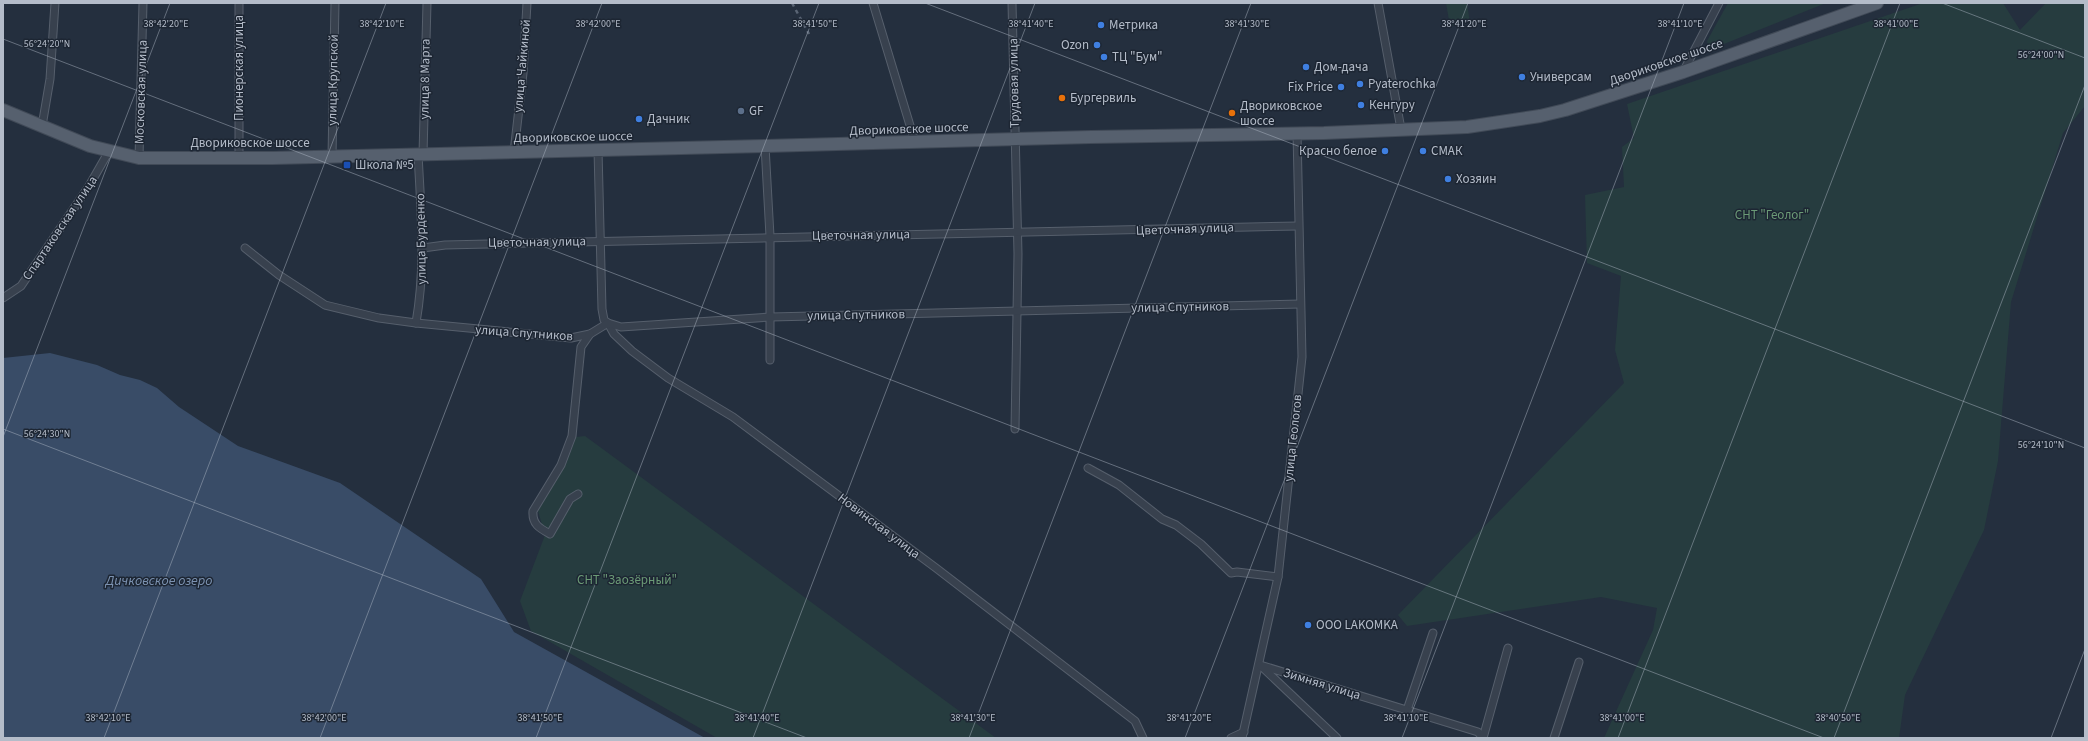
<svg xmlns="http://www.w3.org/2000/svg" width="2088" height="741" font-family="'Source Sans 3',sans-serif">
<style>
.green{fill:#263c3f}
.water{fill:#394c67}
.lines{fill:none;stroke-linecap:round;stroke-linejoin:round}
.minor-casing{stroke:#565f6c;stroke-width:9}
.primary-casing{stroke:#414a57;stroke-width:14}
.minor{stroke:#38414e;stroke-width:7}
.primary{stroke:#56606e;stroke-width:12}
.rail{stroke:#5a6575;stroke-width:2.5;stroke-dasharray:4 4;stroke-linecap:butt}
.ticks{fill:none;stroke:#b4bcc9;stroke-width:1;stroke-opacity:0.45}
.shop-dot{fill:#3f7fe0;stroke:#1d2633;stroke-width:1.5}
.food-dot{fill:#e8710a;stroke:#1d2633;stroke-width:1.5}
.service-dot{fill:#5c6f8a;stroke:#1d2633;stroke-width:1.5}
.transit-dot{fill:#1a4fb4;stroke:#1d2633;stroke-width:1.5}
.labels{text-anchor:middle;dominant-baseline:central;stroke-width:3;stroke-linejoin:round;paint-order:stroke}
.poi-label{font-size:13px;fill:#b4bcc9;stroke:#1d2633;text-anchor:start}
.street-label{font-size:13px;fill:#b4bcc9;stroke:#1d2633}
.park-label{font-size:13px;fill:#6b9a76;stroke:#1d2633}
.water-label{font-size:14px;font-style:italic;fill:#7c92b1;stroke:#1d2633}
.ticks-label{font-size:10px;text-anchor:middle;fill:#b4bcc9;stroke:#1d2633;stroke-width:3;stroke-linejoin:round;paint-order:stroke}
</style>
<rect width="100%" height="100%" fill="#242f3e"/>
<g class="green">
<path d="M1446 3H1467L1470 23 1450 26Z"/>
<path d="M1728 3H1826L1709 50 1707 41Z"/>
<path d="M1923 3H2003L2020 30 2046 3H2085V106L2063 133 2011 302 1998 461 1984 530 1905 695 1899 738H1604L1653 630 1657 608 1601 597 1407 626 1398 615 1624 383 1615 350 1621 276 1587 263 1585 195 1624 187 1622 147 1634 138 1627 104Z"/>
<path d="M585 436 996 738H717L531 631 520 601 545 535 538 511 566 464 576 437Z"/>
</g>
<path class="water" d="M50 353 97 365 120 375 140 380 157 388 179 407 238 446 340 483 481 579 514 632 705 738H3V358Z"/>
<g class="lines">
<g class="minor-casing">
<g id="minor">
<path d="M239 3V158"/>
<path d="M873 3 915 142"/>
<path d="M1012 3 1018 254 1015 429"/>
<path d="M1378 3 1401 129"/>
<path d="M1683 72 1719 3"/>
<path d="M42 126 50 79 55 3"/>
<path d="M765 146 770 236V360"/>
<path d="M598 150 602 309 604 320 608 323 614 334 632 351 668 378 733 417 936 568 1135 721 1143 738"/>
<path d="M514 152 523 73 527 3"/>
<path d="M423 154 427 3"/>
<path d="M332 156 335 3"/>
<path d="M139 158 143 3"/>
<path d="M245 248 279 275 325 305 379 318 416 323 571 338 590 334 608 323 621 327 771 317 1300 304"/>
<path d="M423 248 445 245C729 237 1014 234 1298 226"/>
<path d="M3 298 21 286 89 186 109 151"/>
<path d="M416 323C426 265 421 212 418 154"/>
<path d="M1088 468 1119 485 1162 519 1176 525 1201 544 1231 573 1237 572 1278 577"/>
<path d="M578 494 570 499 550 534C539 528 532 524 533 511L561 465 572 436 581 347 590 334"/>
<path d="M1407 710 1433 633"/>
<path d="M1231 738 1244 732"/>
<path d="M1242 738 1278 577 1302 357 1297 133"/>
<path d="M1337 738 1260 665 1478 732 1483 738"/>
<path d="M1483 738 1508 648"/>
<path d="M1554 738 1579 662"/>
</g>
</g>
<g class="primary-casing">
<path id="primary" d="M3 110 90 146 139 158H273L765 146 1091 137 1324 133 1467 127 1540 116 1565 110 1683 72 1877 3"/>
</g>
<use href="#minor" class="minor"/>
<use href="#primary" class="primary"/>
<path class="rail" d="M792 3 809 34"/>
</g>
<path class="ticks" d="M925 3 2085 448M1942 3 2085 58M3 39 1824 738M3 429 807 738M3 437 170 3M104 738 386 3M320 738 602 3M536 738 819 3M753 738 1035 3M969 738 1251 3M1185 738 1468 3M1402 738 1684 3M1618 738 1900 3M1834 738 2085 85M2051 738 2085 649"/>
<g class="shop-dot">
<circle cx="1101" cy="25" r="4"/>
<circle cx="1097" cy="45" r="4"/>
<circle cx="1104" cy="57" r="4"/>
<circle cx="1306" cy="67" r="4"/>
<circle cx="1522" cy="77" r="4"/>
<circle cx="1360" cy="84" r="4"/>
<circle cx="1341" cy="87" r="4"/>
<circle cx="1361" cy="105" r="4"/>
<circle cx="639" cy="119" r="4"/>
<circle cx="1385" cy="151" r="4"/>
<circle cx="1423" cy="151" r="4"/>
<circle cx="1448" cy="179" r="4"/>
<circle cx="1308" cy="625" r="4"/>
</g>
<g class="food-dot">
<circle cx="1062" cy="98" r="4"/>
<circle cx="1232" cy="113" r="4"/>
</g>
<circle class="service-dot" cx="741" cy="111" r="4"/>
<rect class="transit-dot" x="343" y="161" width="8" height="8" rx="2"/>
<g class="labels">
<g class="poi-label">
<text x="1109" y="25">Метрика</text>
<text x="1089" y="45" text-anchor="end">Ozon</text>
<text x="1112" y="57">ТЦ "Бум"</text>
<text x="1314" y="67">Дом-дача</text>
<text x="1530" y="77">Универсам</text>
<text x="1368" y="84">Pyaterochka</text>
<text x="1333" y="87" text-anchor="end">Fix Price</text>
<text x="1070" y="98">Бургервиль</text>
<text x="1369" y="105">Кенгуру</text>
<text x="1240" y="106">Двориковское<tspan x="1240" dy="15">шоссе</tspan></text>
<text x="749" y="111">GF</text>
<text x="647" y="119">Дачник</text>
<text x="1377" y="151" text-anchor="end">Красно белое</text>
<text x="1431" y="151">СМАК</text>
<text x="355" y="165">Школа №5</text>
<text x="1456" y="179">Хозяин</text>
<text x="1316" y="625">OOO LAKOMKA</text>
</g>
<g class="street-label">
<text transform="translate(1666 62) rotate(-19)">Двориковское шоссе</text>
<text transform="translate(522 66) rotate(-85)">улица Чайкиной</text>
<text transform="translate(239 68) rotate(-90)">Пионерская улица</text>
<text transform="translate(425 79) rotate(-89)">улица 8 Марта</text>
<text transform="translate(333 80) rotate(-89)">улица Крупской</text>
<text transform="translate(1014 83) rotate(-91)">Трудовая улица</text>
<text transform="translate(141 92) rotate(-88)">Московская улица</text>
<text transform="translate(909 129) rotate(-2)">Двориковское шоссе</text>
<text transform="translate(573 137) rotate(-1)">Двориковское шоссе</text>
<text x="250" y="143">Двориковское шоссе</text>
<text transform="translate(60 228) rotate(-56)">Спартаковская улица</text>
<text transform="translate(1185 229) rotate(-2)">Цветочная улица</text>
<text transform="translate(861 235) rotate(-1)">Цветочная улица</text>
<text transform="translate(421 239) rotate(-91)">улица Бурденко</text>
<text transform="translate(537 242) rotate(-1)">Цветочная улица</text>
<text transform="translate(1180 307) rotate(-1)">улица Спутников</text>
<text transform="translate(856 315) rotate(-1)">улица Спутников</text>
<text transform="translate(524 333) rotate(4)">улица Спутников</text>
<text transform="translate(1293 438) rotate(-84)">улица Геологов</text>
<text transform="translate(879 526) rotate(37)">Новинская улица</text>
<text transform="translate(1322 684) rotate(17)">Зимняя улица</text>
</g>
<g class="park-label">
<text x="1772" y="215">СНТ "Геолог"</text>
<text x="627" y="580">СНТ "Заозёрный"</text>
</g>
<g class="water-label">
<text x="159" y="581">Дичковское озеро</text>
</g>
</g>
<g class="ticks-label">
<text x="166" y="27">38°42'20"E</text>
<text x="382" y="27">38°42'10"E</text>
<text x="598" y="27">38°42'00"E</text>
<text x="815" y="27">38°41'50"E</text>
<text x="1031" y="27">38°41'40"E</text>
<text x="1247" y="27">38°41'30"E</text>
<text x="1464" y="27">38°41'20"E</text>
<text x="1680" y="27">38°41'10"E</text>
<text x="1896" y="27">38°41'00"E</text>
<text x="47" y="47">56°24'20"N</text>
<text x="2041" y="58">56°24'00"N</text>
<text x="47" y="437">56°24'30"N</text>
<text x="2041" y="448">56°24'10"N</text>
<text x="108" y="721">38°42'10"E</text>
<text x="324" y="721">38°42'00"E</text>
<text x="540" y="721">38°41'50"E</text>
<text x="757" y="721">38°41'40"E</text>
<text x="973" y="721">38°41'30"E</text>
<text x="1189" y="721">38°41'20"E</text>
<text x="1406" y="721">38°41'10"E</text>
<text x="1622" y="721">38°41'00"E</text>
<text x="1838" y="721">38°40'50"E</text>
</g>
<rect width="2088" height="741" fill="none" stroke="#b4bcc9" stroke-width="8"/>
</svg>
